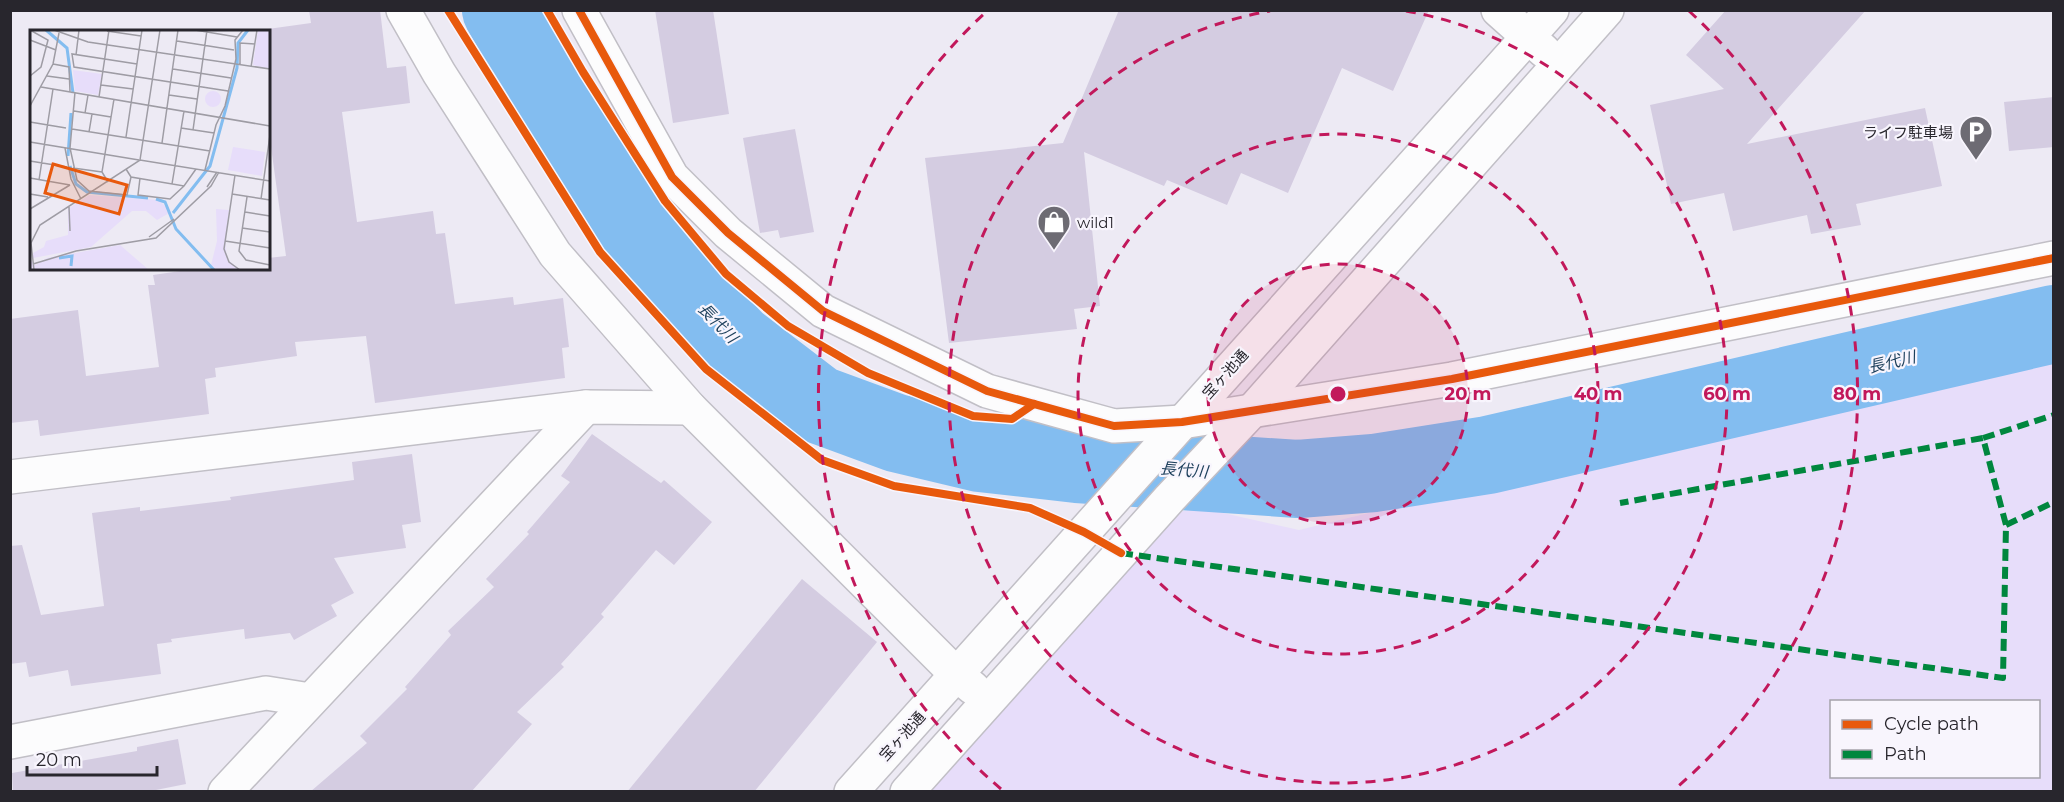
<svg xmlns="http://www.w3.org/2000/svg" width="2064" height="802" font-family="Montserrat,'Noto Sans JP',sans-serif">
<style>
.green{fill:#e7ddfa;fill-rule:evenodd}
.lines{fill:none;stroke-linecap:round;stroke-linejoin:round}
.river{stroke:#83bdf0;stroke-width:78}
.building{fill:#d4cce1}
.minor-casing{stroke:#c1bfc6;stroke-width:36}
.minor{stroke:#fcfcfd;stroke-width:33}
.quiet{stroke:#00873e;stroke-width:6;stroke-dasharray:12 6;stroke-linecap:butt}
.cycleway-casing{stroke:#f8f5fd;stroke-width:11}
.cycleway{stroke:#e8590c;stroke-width:8}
.ring{fill:none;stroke:#c2185b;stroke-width:3;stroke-dasharray:10 8}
.labels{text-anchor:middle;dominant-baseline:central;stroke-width:4.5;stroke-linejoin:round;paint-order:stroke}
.poi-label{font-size:15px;fill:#28262d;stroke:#f8f5fd;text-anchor:end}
.street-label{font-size:15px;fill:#28262d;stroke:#f8f5fd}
.water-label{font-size:16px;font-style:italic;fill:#1c3f5b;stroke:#f8f5fd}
.inset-river{fill:none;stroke:#83bdf0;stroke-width:3}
.inset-road{fill:none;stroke:#9e9ca4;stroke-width:1.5}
.view{fill:#e8590c;fill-opacity:0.15;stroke:#e8590c;stroke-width:3}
.inset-edge{fill:none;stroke:#28262d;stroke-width:3}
.centre{fill:#c2185b;stroke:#f8f5fd;stroke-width:3}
.ring-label{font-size:18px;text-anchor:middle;font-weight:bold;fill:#c2185b;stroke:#f8f5fd;stroke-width:4.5;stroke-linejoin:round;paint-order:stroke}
</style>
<rect width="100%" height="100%" fill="#edeaf4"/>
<path class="green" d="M2053 355V791L917 792 1156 516 1201 508 1299 530 1447 494 1764 412 2020 360ZM1832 702H2038V776H1832Z"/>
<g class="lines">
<path class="river" d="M501 10 575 138 656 257 736 342 817 404 896 433 980 453 1077 464 1298 479 1374 473 1488 455 2054 324"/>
</g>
<g class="building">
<path d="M309 10H380L387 68 406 66 410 103 342 112 357 222 433 211 436 234 445 233 455 304 513 297 514 305 563 298 569 347 562 348 565 378 375 403 366 336 295 342 297 356 215 368 216 377 205 379 209 414 40 436 38 420 10 423V319L78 310 86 376 159 367 148 285H155L153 275 201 268H268V258L286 256 268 125V29L311 23Z"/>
<path d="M655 10H713L729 114 673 123Z"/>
<path d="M1119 10H1429L1393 91 1342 68 1288 193 1241 173 1227 205 1167 180 1164 186 1084 152 1100 306 1074 309 1077 329 949 343 925 158 1063 143Z"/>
<path d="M1726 10H1866L1747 144 1925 108 1942 186 1856 204 1861 225 1811 234 1807 215 1733 231 1724 193 1671 204 1650 105 1724 89 1686 55Z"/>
<path d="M2054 97V147L2009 151 2004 102Z"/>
<path d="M795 129 814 232 780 238 778 230 760 233 743 138Z"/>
<path d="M592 434 661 483 664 480 712 522 674 565 656 550 601 614 604 617 561 664 564 667 517 712 532 724 471 792H310L367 743 360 736 407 689 405 687 451 635 448 631 494 587 486 579 529 534 527 532 570 482 561 476Z"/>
<path d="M412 454 421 522 402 525 406 548 334 558 354 593 331 605 337 616 294 640 290 633 245 639 244 629 171 639 172 642 157 644 161 674 71 686 68 670 29 677 26 662 10 664V546L22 545 41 615 104 606 92 513 140 507V511L231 500 230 497 354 480 352 462Z"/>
<path d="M802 579 877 642 754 792H627Z"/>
<path d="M178 739 186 784 146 792H13L12 773 137 751V747Z"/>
</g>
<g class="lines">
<g class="minor-casing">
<g id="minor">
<path d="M403 10 439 73 555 254 690 408 957 675 973 688"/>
<path d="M579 10 672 177 728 233 823 311 987 391 1114 426 1182 422 1452 379 2054 258"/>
<path d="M1498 10 1544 51"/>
<path d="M10 477 586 407 690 408"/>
<path d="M10 742 266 693 310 700"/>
<path d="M225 792 586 407"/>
<path d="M851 792 1552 10"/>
<path d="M907 792 1170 498 1252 411 1607 10"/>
</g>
</g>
<use href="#minor" class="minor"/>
<g class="quiet">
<path d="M1983 438 2054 415"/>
<path d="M2006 525 2054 502"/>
<path d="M1121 553 2003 678 2006 525 1983 438 1620 503"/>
</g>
<g class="cycleway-casing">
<g id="cycleway">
<path d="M448 10 600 252 706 369 822 460 894 486 1030 508 1084 532 1121 553"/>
<path d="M547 10 583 72 665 201 726 274 788 326 868 373 973 416 1012 419 1034 404"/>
<path d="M579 10 672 177 728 233 823 311 987 391 1114 426 1182 422 1452 379 2054 258"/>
</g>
</g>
<use href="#cycleway" class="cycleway"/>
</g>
<circle cx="1338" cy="394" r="130" fill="#c2185b" fill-opacity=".12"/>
<g class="ring">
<circle cx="1338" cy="394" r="130"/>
<circle cx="1338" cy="394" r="260"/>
<path d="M1406 11A389 389 0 1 1 1270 11"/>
<path d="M1001 789A519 519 0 0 1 987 11M1689 11A519 519 0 0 1 1675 789"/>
</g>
<defs>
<g id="parking-pin" transform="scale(1.725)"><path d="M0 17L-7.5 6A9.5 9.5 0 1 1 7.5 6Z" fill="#6d6b73" stroke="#f8f5fd"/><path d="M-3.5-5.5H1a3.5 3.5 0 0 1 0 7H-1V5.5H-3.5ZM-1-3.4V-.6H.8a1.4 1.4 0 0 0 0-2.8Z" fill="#fff"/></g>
<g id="shop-pin" transform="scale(1.725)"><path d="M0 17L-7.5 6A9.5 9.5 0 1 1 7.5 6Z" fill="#6d6b73" stroke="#f8f5fd"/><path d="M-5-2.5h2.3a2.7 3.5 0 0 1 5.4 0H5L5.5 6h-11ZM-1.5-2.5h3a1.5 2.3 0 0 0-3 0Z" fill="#fff"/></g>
</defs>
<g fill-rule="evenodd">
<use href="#parking-pin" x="1976" y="132"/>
<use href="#shop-pin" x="1054" y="222"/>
</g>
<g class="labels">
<g class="poi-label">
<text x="1953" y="132">ライフ駐車場</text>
<text x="1077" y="222" text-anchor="start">wild1</text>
</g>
<g class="street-label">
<text transform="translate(1225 374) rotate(-48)">宝ヶ池通</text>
<text transform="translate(902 736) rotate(-48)">宝ヶ池通</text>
</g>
<g class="water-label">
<text transform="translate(718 323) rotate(46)">長代川</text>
<text transform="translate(1892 362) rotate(-13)">長代川</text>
<text transform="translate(1184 470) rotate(5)">長代川</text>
</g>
</g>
<g transform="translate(30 30)">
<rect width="240" height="240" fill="#edeaf4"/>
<path d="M228 0H240V39L223 35ZM43 40 72 44 68 65 45 61ZM175 69a8 8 0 1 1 16 0a8 8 0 1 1-16 0ZM203 117 235 122 232 146 198 140ZM59 165 129 170 141 182 127 190 116 181H102L61 217 3 228V223L14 217 16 211 38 205V179ZM186 179 199 180 195 211 197 229 210 240H184L181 235 187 211ZM90 215 119 240H0V230L6 235 17 228Z" fill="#e7ddfa"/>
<path class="inset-river" d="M16 0 37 18 43 63M38 126 41 83M40 136 46 154 57 162 118 168M126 169 135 172 146 199 184 240M143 183 180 136 207 38 208 13 218 0M29 228 42 226 41 236"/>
<path class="inset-road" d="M24 0 58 12 240 39M165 0 207 7M77 1 111 6M0 10 26 20M147 11 204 20M46 25 49 0M23 34 39 37 40 62M107 34 42 24 44 37 198 61M210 35V13L225 14M221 37 227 0M143 39 201 48M0 46 11 37 18 10 0 0M17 46 39 49M71 55 103 59M11 57 240 96M45 62 40 118 47 150 59 161 97 165 101 147M139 65 167 69M69 67 79 0M0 76 23 34 29 3M44 81 81 87M55 83 58 65M0 92 36 98M151 98 184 103M42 99 180 121M163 100 177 0M59 102 62 84M96 107 112 0M0 112 109 130M132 113 148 0M35 118 41 149 51 169M110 130 130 0M0 131 37 137M43 138 72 142M96 139 101 147 154 156 166 139M175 140 186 95 195 76 206 29 205 10 213 0M205 145 194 219 199 232 210 240M0 148 40 155M110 148 108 165 140 169 154 156M9 150 23 59M78 152 72 142 84 69M142 154 154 81M177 157 187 142M0 164 18 167M202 164 240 170M217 167 209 221 216 230 240 235M231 169 240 105M39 177 40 201M0 179 40 155M215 182 240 186M212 198 240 202M119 207 144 189M195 211 240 218M3 234 46 221 126 208 181 156 189 142M4 240 1 213 10 195 110 130 240 151"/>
<path class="view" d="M23 134 97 155 89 184 15 163Z"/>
<rect width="240" height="240" class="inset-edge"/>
</g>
<circle cx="1338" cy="394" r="9" class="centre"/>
<g class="ring-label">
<text x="1468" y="400">20 m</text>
<text x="1598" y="400">40 m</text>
<text x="1727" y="400">60 m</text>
<text x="1857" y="400">80 m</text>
</g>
<rect width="2064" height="802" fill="none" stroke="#28262d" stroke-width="24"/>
<rect x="1830" y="700" width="210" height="78" fill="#f8f5fd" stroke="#a5a2aa" stroke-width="1.5"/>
<rect x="1842" y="720" width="30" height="9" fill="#e8590c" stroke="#a5a2aa" stroke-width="1.5"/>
<text x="1884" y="730" font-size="18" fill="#28262d">Cycle path</text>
<rect x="1842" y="750" width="30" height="9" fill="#00873e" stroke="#a5a2aa" stroke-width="1.5"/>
<text x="1884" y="760" font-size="18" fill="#28262d">Path</text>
<path d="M27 766v9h130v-9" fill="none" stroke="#28262d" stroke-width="3"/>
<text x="36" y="766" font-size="18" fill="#28262d" stroke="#f8f5fd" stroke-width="4.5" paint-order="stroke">20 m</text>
</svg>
